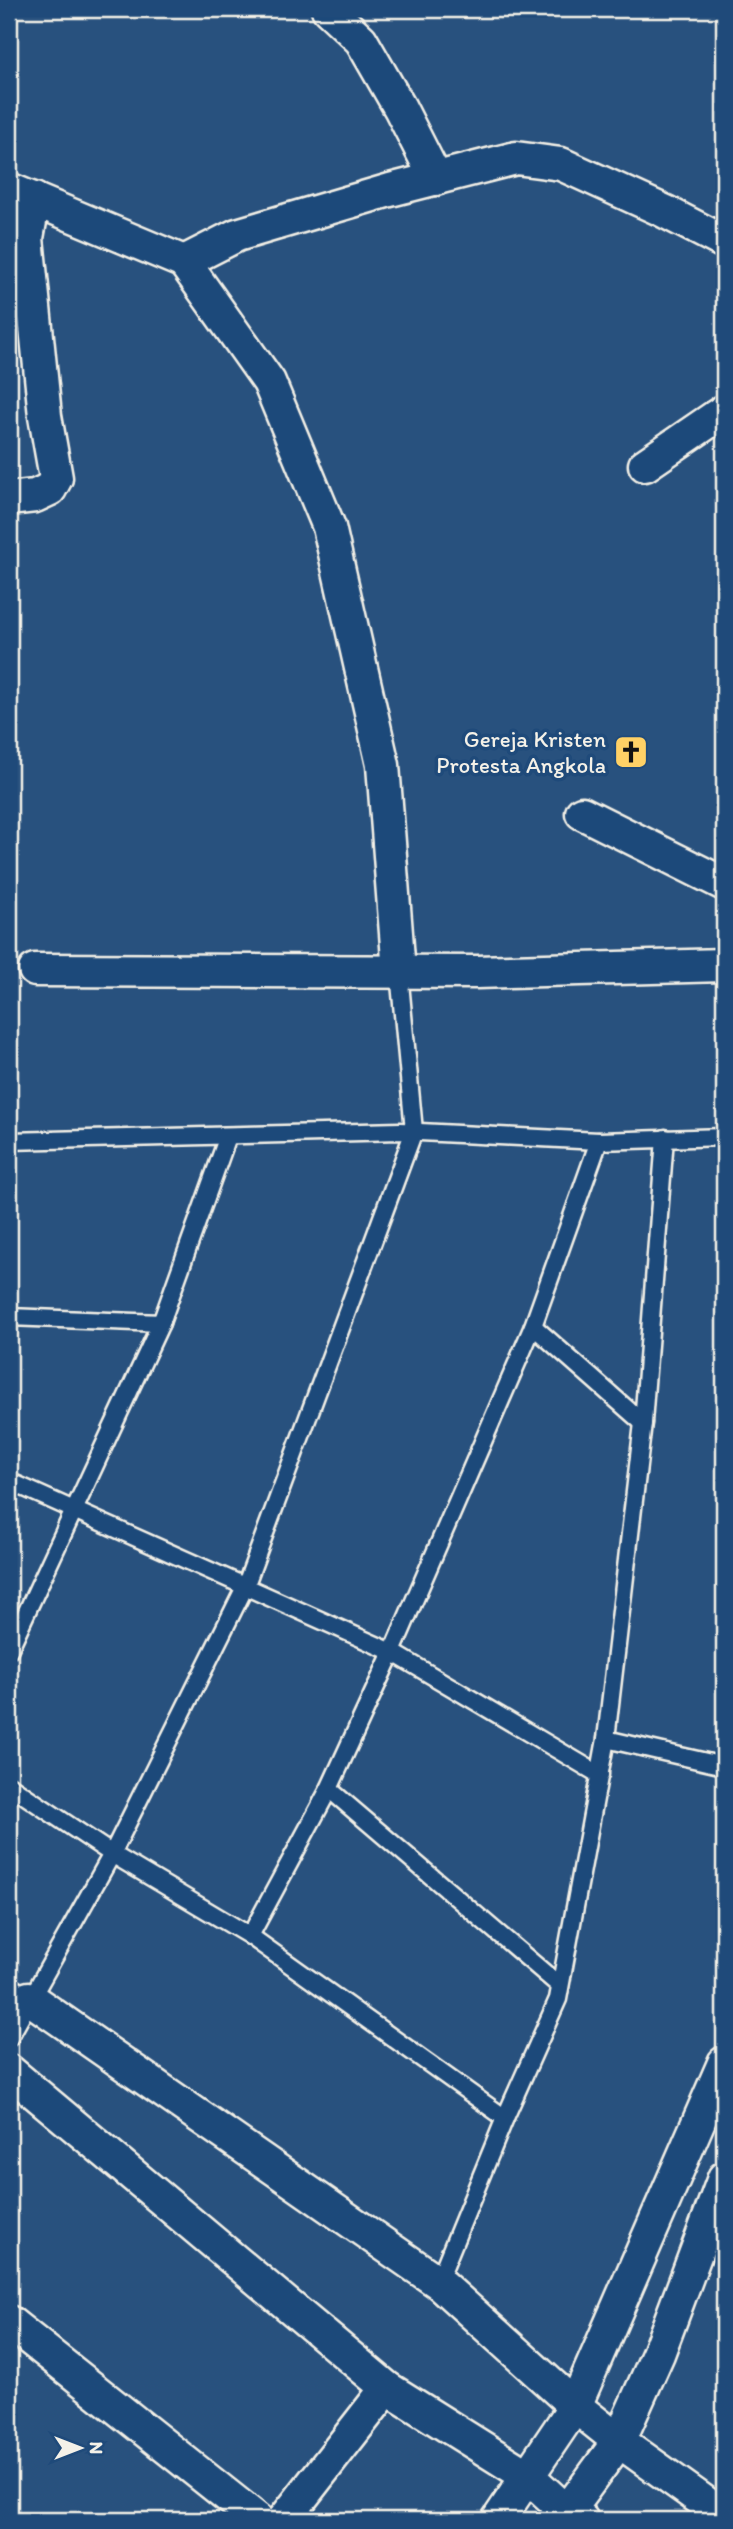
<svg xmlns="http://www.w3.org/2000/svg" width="733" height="2529" font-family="Itim,sans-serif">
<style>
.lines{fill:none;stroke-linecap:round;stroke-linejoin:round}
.service-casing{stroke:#f4f1e8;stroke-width:21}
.minor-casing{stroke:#f4f1e8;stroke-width:37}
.service{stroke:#1f4a7a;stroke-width:16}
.minor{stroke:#1f4a7a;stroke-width:32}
.labels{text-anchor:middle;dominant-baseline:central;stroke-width:7;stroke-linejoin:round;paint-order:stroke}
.poi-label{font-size:23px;fill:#f4f1e8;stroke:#1f4a7a;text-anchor:end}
</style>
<rect width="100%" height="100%" fill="#28517e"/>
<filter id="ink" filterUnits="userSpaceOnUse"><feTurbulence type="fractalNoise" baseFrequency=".0143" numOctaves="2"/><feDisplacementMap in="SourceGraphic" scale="14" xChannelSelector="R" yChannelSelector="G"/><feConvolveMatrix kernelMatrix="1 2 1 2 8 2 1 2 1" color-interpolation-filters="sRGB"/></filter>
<g filter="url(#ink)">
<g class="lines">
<g class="service-casing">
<g id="service">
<path d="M9 1141 400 1131 599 1141 724 1137"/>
<path d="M9 1317 161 1323 228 1136"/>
<path d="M533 1326 643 1423"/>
<path d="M9 1481 392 1652 600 1775"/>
<path d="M9 1650 161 1323"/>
<path d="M606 1739 724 1766"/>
<path d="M9 1785 112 1854 250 1936 329 1789 392 1652 533 1326 599 1141"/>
<path d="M329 1789 560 1986"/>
<path d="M250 1936 505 2118"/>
<path d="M9 1985 29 1998"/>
<path d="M9 2038 112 1854 245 1587 414 1131 399 972"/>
<path d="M438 2282 505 2118 558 1999 606 1739 643 1423 665 1138"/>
</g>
</g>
<g class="minor-casing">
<g id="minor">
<path d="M328 9 361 40 400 108 436 179"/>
<path d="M9 189 184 262 269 382 329 527 383 765 399 972"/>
<path d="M184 262 237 235 390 190 516 158 561 164 664 211 724 242"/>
<path d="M645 465 724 411"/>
<path d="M9 499 35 496 50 489 56 478 45 416 27 238 34 199"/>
<path d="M582 813 724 884"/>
<path d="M35 970 477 972 724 965"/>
<path d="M29 1998 438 2282 575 2406 619 2441 724 2516"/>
<path d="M9 2071 387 2388 529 2477 567 2512 582 2520"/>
<path d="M9 2322 258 2520"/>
<path d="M284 2520 387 2388"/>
<path d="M498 2520 575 2406 724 2063"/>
<path d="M561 2520 619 2441 658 2354 724 2178"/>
</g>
</g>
<use href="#service" class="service"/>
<use href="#minor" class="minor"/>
</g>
</g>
<defs>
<g id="church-square" transform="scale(1.75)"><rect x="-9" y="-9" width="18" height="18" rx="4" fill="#ffd166" stroke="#1f4a7a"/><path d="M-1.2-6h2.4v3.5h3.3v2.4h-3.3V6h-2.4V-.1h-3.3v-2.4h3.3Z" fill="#111"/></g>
</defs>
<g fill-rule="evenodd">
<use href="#church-square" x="631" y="752"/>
</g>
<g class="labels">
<g class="poi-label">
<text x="606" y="739">Gereja Kristen<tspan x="606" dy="26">Protesta Angkola</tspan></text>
</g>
</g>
<rect width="733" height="2529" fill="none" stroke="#1f4a7a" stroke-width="35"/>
<rect x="18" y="18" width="698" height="2494" fill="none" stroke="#f4f1e8" stroke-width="2.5" filter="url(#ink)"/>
<g transform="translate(80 2448) rotate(90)" stroke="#1f4a7a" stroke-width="5" paint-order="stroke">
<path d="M0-5L12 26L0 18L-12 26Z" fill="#f4f1e8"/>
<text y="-10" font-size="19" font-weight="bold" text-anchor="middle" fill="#f4f1e8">N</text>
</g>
</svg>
